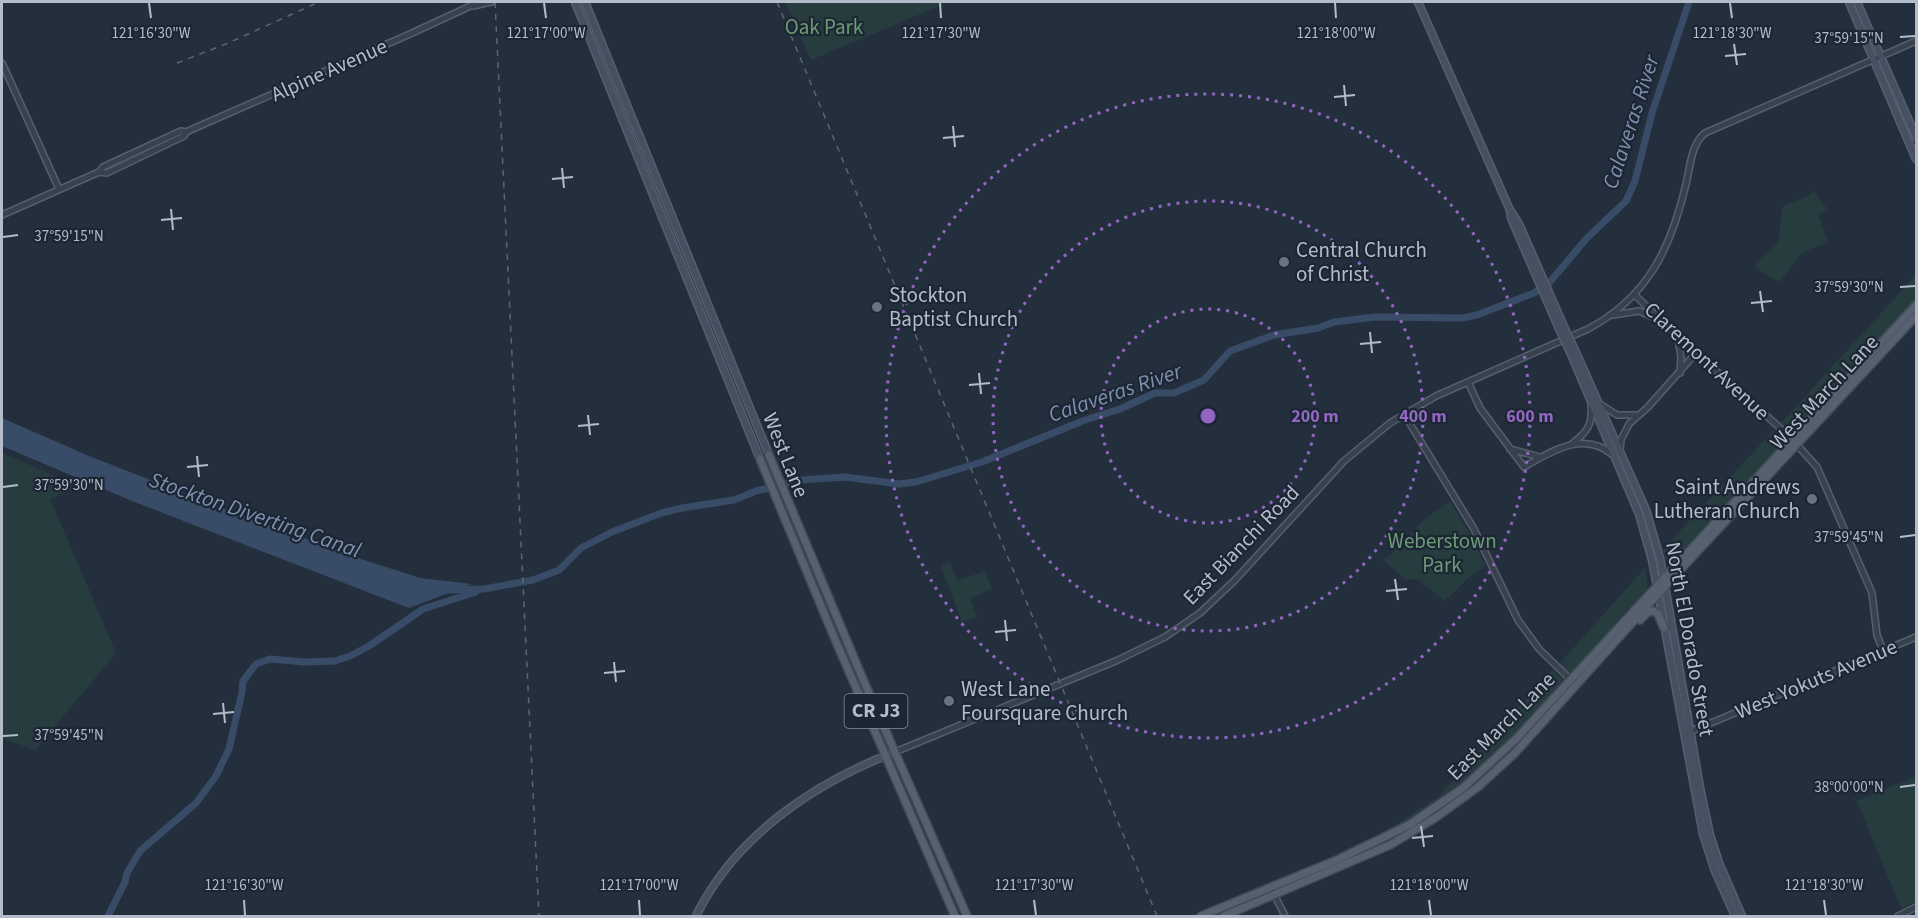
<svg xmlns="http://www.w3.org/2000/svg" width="1918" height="918" font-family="'Source Sans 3',sans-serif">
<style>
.green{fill:#263c3f}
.water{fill:#394c67}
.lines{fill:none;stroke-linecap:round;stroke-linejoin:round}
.river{stroke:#394c67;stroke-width:7}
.tertiary-casing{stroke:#565f6c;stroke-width:8}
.secondary-casing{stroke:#565f6c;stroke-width:9}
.primary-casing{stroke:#414a57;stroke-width:10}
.tertiary{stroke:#38414e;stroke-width:5}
.secondary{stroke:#465061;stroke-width:6}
.primary{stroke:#56606e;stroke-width:7}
.rail{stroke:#5a6575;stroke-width:1.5;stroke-dasharray:6 6;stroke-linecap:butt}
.secondary-bridge-casing{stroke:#565f6c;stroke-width:9;stroke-linecap:butt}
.secondary-bridge{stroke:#465061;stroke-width:6}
.ticks{fill:none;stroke:#b4bcc9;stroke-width:2}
.ring{fill:none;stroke:#9266c3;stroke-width:3;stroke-dasharray:3 6}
.worship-dot{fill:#6b7280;stroke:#1d2633;stroke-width:2}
.labels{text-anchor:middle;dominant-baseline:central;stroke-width:4.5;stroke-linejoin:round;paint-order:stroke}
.shield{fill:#1d2633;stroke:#878f9c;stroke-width:1.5}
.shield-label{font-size:20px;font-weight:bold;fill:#b4bcc9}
.park-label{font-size:21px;fill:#6b9a76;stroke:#1d2633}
.street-label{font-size:21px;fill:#b4bcc9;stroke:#1d2633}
.poi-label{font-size:21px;fill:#b4bcc9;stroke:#1d2633;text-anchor:start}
.water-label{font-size:22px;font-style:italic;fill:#7c92b1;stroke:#1d2633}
.ticks-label{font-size:15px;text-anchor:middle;fill:#b4bcc9;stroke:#1d2633;stroke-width:4.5;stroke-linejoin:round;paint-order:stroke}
.centre{fill:#9266c3;stroke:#1d2633;stroke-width:3}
.ring-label{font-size:18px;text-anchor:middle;font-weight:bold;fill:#9266c3;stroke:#1d2633;stroke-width:4.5;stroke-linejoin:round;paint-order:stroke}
</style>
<rect width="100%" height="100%" fill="#242f3e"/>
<g class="green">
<path d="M785 2H949L811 60Z"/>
<path d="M1814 191 1828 210 1818 214 1828 242 1801 253 1780 282 1757 270 1755 264 1778 242 1783 205 1805 198Z"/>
<path d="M1916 275V300L1795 433 1789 432 1780 424Z"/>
<path d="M1774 430 1786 442 1674 562 1670 564 1666 561 1663 549Z"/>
<path d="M2 453 42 470 76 487 50 499 116 653 35 750 2 738Z"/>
<path d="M1450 501 1470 534 1485 566 1467 579 1445 601 1417 579 1406 580 1383 560 1389 556 1426 518Z"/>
<path d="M950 562 957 581 985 571 992 589 970 598 977 617 962 622 941 566Z"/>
<path d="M1645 568 1648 589 1573 672H1568L1559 664Z"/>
<path d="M1552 670 1562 678V685C1538 711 1515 738 1489 762 1446 801 1398 830 1345 853L1344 850 1374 837 1400 822 1439 796Z"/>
<path d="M1914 777 1916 778V901L1903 908 1900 906 1857 801Z"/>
</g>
<path class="water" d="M2 418 89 456 222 508 361 559 420 578 472 584 409 608 132 501 2 446Z"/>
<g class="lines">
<g class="river">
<path d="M449 590 484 589 533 580 559 570 581 548 612 532 661 513 682 508 734 500 756 491 802 480 845 477 899 484 916 482 982 462 1085 420 1120 409 1155 393H1174L1204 380 1230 351 1274 335 1318 328 1334 322 1375 317 1462 318 1477 315 1534 293 1549 283 1587 238 1626 201 1635 181 1652 113 1689 2"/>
<path d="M108 916 125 882 127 873 140 851 196 803 216 776 229 749 242 692 243 681 256 664 270 659 304 662 335 661 350 656 369 646 423 609 476 592"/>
</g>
<g class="tertiary-casing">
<g id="tertiary">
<path d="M473 6 491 2"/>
<path d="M2 63 59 189"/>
<path d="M99 172 107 173 184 136 186 132"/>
<path d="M2 215 99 172 103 167 181 131 186 132 204 124 410 34 479 2"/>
<path d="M1635 295 1674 333 1789 436 1817 467 1872 593 1877 635 1883 651"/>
<path d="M1613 315 1639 311 1653 317"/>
<path d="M1678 338 1681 357 1680 373"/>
<path d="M1468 382 1480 408 1524 467C1552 451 1584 430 1613 455"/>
<path d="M1600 404 1617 415H1637"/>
<path d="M1404 414 1474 529 1518 620 1539 649 1573 682"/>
<path d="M1573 443C1587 432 1593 424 1591 406"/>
<path d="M1510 449 1540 457"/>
<path d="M1620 450 1621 440 1629 424 1648 407 1696 353"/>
<path d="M1687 733 1916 637"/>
<path d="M895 752 1118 660 1165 637 1200 613 1235 580 1344 461 1390 423 1436 396 1588 329C1648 297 1671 248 1686 184 1690 168 1691 144 1705 133L1916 41"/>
<path d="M1271 888 1285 916"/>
<path d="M1898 916 1916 907"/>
</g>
</g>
<g class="secondary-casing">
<g id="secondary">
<path d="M575 2 760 459"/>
<path d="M585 2 769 455"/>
<path d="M1418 2 1510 210 1511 218 1560 331"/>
<path d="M1849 2 1916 159"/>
<path d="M1857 2 1916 137"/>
<path d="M1510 210 1519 224 1565 329"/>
<path d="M1575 350 1646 510 1660 558 1701 793 1710 835 1719 863 1742 916"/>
<path d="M1570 352 1639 514 1652 560 1703 834 1715 871 1735 916"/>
<path d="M696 916C735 836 814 783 895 752"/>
</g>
</g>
<g class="primary-casing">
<g id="primary">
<path d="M769 455 862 677 967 916"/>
<path d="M760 459 834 637 955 916"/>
<path d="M1640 620 1648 612 1654 611 1658 614 1664 628"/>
<path d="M1201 916 1339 859 1409 825 1463 788 1517 738 1916 305"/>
<path d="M1224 916 1390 845 1435 818 1478 787 1515 753 1657 595 1916 316"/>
</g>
</g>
<use href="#tertiary" class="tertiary"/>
<use href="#secondary" class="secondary"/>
<use href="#primary" class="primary"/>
<g class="rail">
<path d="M495 2 539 916"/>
<path d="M777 2 1157 916"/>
<path d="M177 63 226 44 319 2"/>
</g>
<g class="secondary-bridge-casing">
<g id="secondary-bridge">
<path d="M1565 329 1575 350"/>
<path d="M1560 331 1570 352"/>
</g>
</g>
<use href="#secondary-bridge" class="secondary-bridge"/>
</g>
<path class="ticks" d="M149 3 151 18M544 3 546 18M940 3 941 18M1335 3 1336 18M1730 3 1732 18M1900 37 1915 36M1734 44 1737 65M1725 56 1746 54M1344 85 1346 106M1334 97 1355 95M953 126 955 147M943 138 964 136M562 168 564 188M552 179 573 177M171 209 173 230M161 220 182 218M3 237 18 235M1900 287 1915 286M1760 291 1763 312M1751 303 1772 301M1370 332 1372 353M1360 344 1381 342M979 373 981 394M969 385 990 383M588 415 590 435M578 426 599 424M197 456 199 477M187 467 208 465M3 487 18 485M1900 537 1915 535M1395 579 1398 600M1386 591 1407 589M1005 620 1007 641M995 632 1016 630M614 662 616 682M604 673 625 671M223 703 225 723M213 714 234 712M3 736 18 735M1900 787 1915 785M1421 826 1424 847M1412 838 1433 836M244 900 245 915M639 900 640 915M1034 900 1036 915M1429 900 1431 915M1824 900 1826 915"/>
<g class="ring">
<circle cx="1208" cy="416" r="107"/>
<circle cx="1208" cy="416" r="215"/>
<circle cx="1208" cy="416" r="322"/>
</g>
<g class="worship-dot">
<circle cx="1284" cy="262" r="6"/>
<circle cx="877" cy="307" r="6"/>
<circle cx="1812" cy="499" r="6"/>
<circle cx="949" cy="701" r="6"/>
</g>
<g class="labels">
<rect class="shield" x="844.5" y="694" width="63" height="34" rx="4.5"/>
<g class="shield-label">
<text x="876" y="711">CR J3</text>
</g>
<g class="park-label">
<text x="824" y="27">Oak Park</text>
<text x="1442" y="541">Weberstown<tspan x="1442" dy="24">Park</tspan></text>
</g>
<g class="street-label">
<text transform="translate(329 70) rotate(-24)">Alpine Avenue</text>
<text transform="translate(1707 361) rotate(43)">Claremont Avenue</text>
<text transform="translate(1824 392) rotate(-47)">West March Lane</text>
<text transform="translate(786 455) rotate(68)">West Lane</text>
<text transform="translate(1241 545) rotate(-46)">East Bianchi Road</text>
<text transform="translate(1690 639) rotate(80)">North El Dorado Street</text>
<text transform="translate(1816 679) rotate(-23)">West Yokuts Avenue</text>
<text transform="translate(1501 726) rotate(-45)">East March Lane</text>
</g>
<g class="poi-label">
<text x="1296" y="250">Central Church<tspan x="1296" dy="24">of Christ</tspan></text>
<text x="889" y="295">Stockton<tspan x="889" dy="24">Baptist Church</tspan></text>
<text x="1800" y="487" text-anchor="end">Saint Andrews<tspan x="1800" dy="24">Lutheran Church</tspan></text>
<text x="961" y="689">West Lane<tspan x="961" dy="24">Foursquare Church</tspan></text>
</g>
<g class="water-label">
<text transform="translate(1631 122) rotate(-72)">Calaveras River</text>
<text transform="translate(1115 393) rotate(-19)">Calaveras River</text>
<text transform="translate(255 515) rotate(19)">Stockton Diverting Canal</text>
</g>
</g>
<g class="ticks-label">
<text x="151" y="38">121°16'30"W</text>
<text x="546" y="38">121°17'00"W</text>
<text x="941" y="38">121°17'30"W</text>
<text x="1336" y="38">121°18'00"W</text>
<text x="1732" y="38">121°18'30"W</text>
<text x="1849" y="43">37°59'15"N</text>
<text x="69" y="241">37°59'15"N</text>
<text x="1849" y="292">37°59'30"N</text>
<text x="69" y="490">37°59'30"N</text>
<text x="1849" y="542">37°59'45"N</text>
<text x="69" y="740">37°59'45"N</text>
<text x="1849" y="792">38°00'00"N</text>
<text x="244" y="890">121°16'30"W</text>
<text x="639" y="890">121°17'00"W</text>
<text x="1034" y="890">121°17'30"W</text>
<text x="1429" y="890">121°18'00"W</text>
<text x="1824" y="890">121°18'30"W</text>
</g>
<circle cx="1208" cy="416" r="9" class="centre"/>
<g class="ring-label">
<text x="1315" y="422">200 m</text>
<text x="1423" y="422">400 m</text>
<text x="1530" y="422">600 m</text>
</g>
<rect width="1918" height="918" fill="none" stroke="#b4bcc9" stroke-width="6"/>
</svg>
